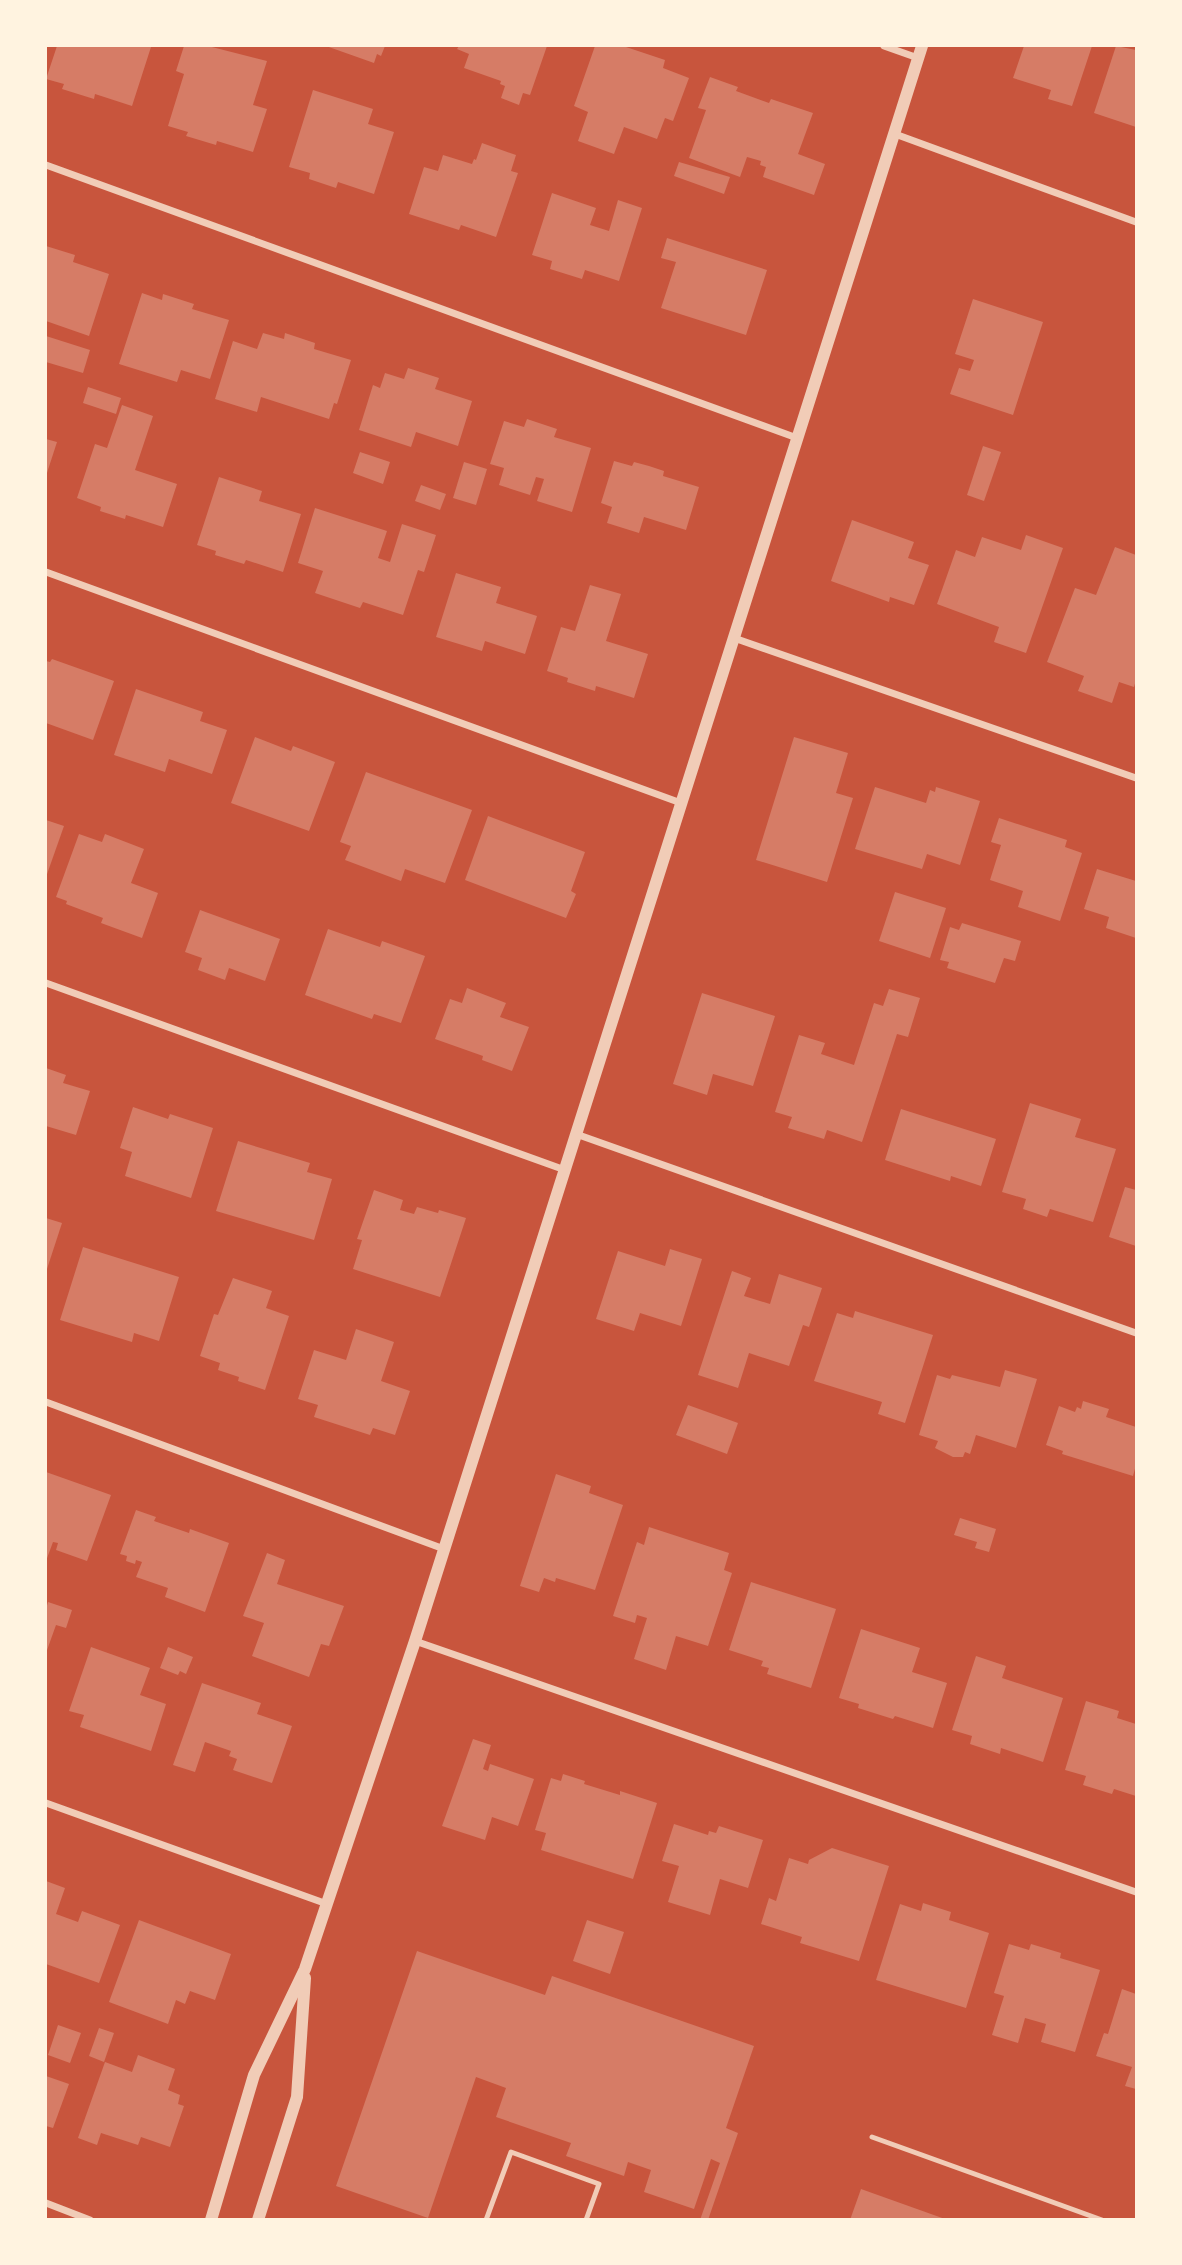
<svg xmlns="http://www.w3.org/2000/svg" width="1182" height="2265" font-family="Helvetica,sans-serif">
<style>
.building{fill:#d67c66}
.lines{fill:none;stroke-linecap:round;stroke-linejoin:round}
.service{stroke:#f1ccb7;stroke-width:5}
.minor{stroke:#f1ccb7;stroke-width:7}
.tertiary{stroke:#f1ccb7;stroke-width:12}
</style>
<rect width="100%" height="100%" fill="#c8553d"/>
<g class="building">
<path d="M57 46H145L151 47 132 106 95 94 94 99 62 89 64 84 46 79Z"/>
<path d="M184 46H208L267 61 253 105 267 109 253 152 217 141 216 145 186 136 188 132 168 126 184 74 176 71Z"/>
<path d="M326 46H385L381 56 377 54 374 63Z"/>
<path d="M459 46H547L530 95 523 93 519 105 501 98 505 86 500 84 501 81 464 68 469 54 457 49Z"/>
<path d="M595 46H623L665 60 663 68 689 78 673 121 665 118 657 139 624 127 614 154 578 141 588 112 574 106Z"/>
<path d="M1024 46H1092L1072 106 1048 99 1051 90 1013 78Z"/>
<path d="M1116 46 1136 50V127L1094 113Z"/>
<path d="M710 77 738 87 736 91 769 103 771 99 813 113 798 154 825 164 814 195 763 177 766 167 760 165 761 161 747 157 740 177 689 158 706 110 698 108Z"/>
<path d="M313 90 373 109 368 124 394 132 374 194 338 182 336 188 309 179 310 173 289 167Z"/>
<path d="M482 143 516 155 511 171 518 173 496 237 461 225 459 230 409 214 424 167 438 171 443 155 472 164 474 159 476 160Z"/>
<path d="M679 162 730 177 724 194 674 176Z"/>
<path d="M552 193 596 208 590 225 609 231 618 200 642 208 619 281 585 270 582 279 550 269 552 261 532 255Z"/>
<path d="M667 238 767 270 746 335 661 308 676 262 661 258Z"/>
<path d="M46 246 75 255 73 262 109 274 89 336 46 321Z"/>
<path d="M142 293 162 300 163 294 194 304 192 309 229 320 210 379 181 370 177 382 119 364Z"/>
<path d="M973 299 1043 322 1013 415 950 394 959 368 970 371 974 360 955 354Z"/>
<path d="M263 333 284 339 285 333 315 343 314 349 351 360 337 404 334 403 329 419 261 397 257 412 215 399 233 341 257 349Z"/>
<path d="M46 336 90 350 83 373 46 362Z"/>
<path d="M408 368 439 378 435 389 472 401 458 446 416 432 411 447 359 430 373 385 380 388 385 373 404 379Z"/>
<path d="M88 387 121 398 116 414 83 403Z"/>
<path d="M122 405 153 416 135 470 177 484 163 527 126 515 125 519 100 511 101 507 77 498 95 444 107 448Z"/>
<path d="M527 419 557 429 554 437 591 448 572 512 537 501 544 479 536 477 530 495 499 485 504 468 490 464 504 421 524 427Z"/>
<path d="M46 439 57 442 46 476Z"/>
<path d="M983 446 1001 452 984 501 967 495Z"/>
<path d="M360 452 390 462 383 484 353 473Z"/>
<path d="M614 461 632 466 634 462 649 466 664 471 663 476 699 487 686 530 644 517 639 533 607 523 612 507 601 503Z"/>
<path d="M464 462 487 469 476 505 453 498Z"/>
<path d="M219 477 262 491 259 501 301 514 283 572 246 560 244 564 215 555 216 551 197 545Z"/>
<path d="M421 485 446 494 440 510 415 501Z"/>
<path d="M315 508 387 531 378 558 390 562 402 524 436 535 424 572 418 570 403 615 363 602 360 608 315 593 323 571 298 563Z"/>
<path d="M852 520 914 542 908 558 929 565 914 605 890 597 889 602 831 581Z"/>
<path d="M1026 535 1063 548 1026 653 994 642 999 627 937 604 956 550 975 557 982 537 1021 550Z"/>
<path d="M1115 547 1136 555V680L1134 687 1119 682 1112 703 1078 691 1084 676 1047 662 1075 588 1096 595Z"/>
<path d="M456 573 501 587 496 603 537 616 525 654 485 641 482 651 436 637Z"/>
<path d="M590 585 621 594 606 641 648 654 634 698 596 686 595 691 567 682 568 678 547 671 561 627 575 631Z"/>
<path d="M52 659 114 681 93 740 46 723V661L50 662Z"/>
<path d="M136 689 203 712 200 721 227 730 212 774 169 759 165 772 114 755Z"/>
<path d="M255 737 291 751 293 746 335 762 309 831 231 803Z"/>
<path d="M794 737 848 753 836 793 853 798 827 882 756 860Z"/>
<path d="M366 772 472 810 445 883 405 869 401 881 345 860 351 846 340 842Z"/>
<path d="M875 787 926 803 930 790 935 792 936 787 980 801 960 865 927 854 922 869 855 849Z"/>
<path d="M488 816 585 852 571 891 576 894 566 918 465 880Z"/>
<path d="M999 818 1067 840 1065 847 1082 853 1060 921 1018 907 1023 891 990 880 1001 845 991 842Z"/>
<path d="M46 820 64 826 46 877Z"/>
<path d="M79 834 102 842 105 834 144 849 131 883 158 893 142 938 101 923 103 918 66 904 67 901 56 897Z"/>
<path d="M1097 869 1136 881V938L1106 928 1109 917 1084 909Z"/>
<path d="M895 892 946 908 930 958 879 941Z"/>
<path d="M200 910 280 939 265 981 229 968 225 980 198 970 202 958 185 952Z"/>
<path d="M962 923 1021 941 1015 961 1004 958 995 983 947 968 949 962 940 960 950 927 959 930Z"/>
<path d="M328 929 380 947 382 941 425 956 401 1023 374 1014 372 1019 305 995Z"/>
<path d="M467 988 506 1003 500 1017 529 1027 512 1071 482 1060 483 1056 435 1039 450 999 462 1003Z"/>
<path d="M889 989 920 998 908 1037 897 1034 862 1142 827 1130 824 1139 788 1128 792 1117 775 1112 799 1035 825 1043 821 1054 854 1065 874 1003 883 1006Z"/>
<path d="M702 993 775 1016 753 1086 713 1074 707 1095 673 1084Z"/>
<path d="M46 1068 66 1075 63 1083 90 1091 76 1135 46 1126Z"/>
<path d="M1030 1103 1081 1119 1075 1137 1116 1149 1093 1222 1050 1209 1047 1217 1023 1209 1026 1199 1002 1192Z"/>
<path d="M133 1107 168 1119 170 1114 213 1128 191 1198 125 1176 132 1152 120 1148Z"/>
<path d="M901 1109 996 1139 981 1186 951 1176 950 1181 885 1160Z"/>
<path d="M238 1141 310 1163 307 1172 332 1179 314 1240 216 1211Z"/>
<path d="M1125 1187 1136 1190V1246L1109 1237Z"/>
<path d="M374 1190 403 1200 400 1210 414 1214 417 1207 438 1213 439 1210 466 1218 440 1297 353 1269 362 1240 357 1239Z"/>
<path d="M46 1218 62 1223 46 1272Z"/>
<path d="M83 1247 179 1277 159 1341 134 1333 132 1342 60 1320Z"/>
<path d="M670 1249 702 1259 681 1326 640 1313 634 1331 596 1319 618 1251 665 1266Z"/>
<path d="M732 1271 751 1278 744 1296 770 1304 779 1274 822 1288 809 1327 803 1325 789 1366 749 1353 738 1388 698 1375Z"/>
<path d="M233 1278 272 1291 266 1308 289 1316 265 1390 238 1381 239 1377 218 1370 220 1363 200 1356 214 1314 218 1315Z"/>
<path d="M855 1311 933 1335 905 1423 878 1414 882 1402 814 1381 837 1313 853 1318Z"/>
<path d="M356 1329 394 1342 381 1381 410 1391 395 1435 373 1428 370 1435 314 1417 318 1405 298 1399 314 1350 346 1360Z"/>
<path d="M1005 1370 1037 1379 1016 1448 976 1435 970 1454 965 1452 963 1457H953L935 1448 938 1441 919 1435 937 1375 950 1379 952 1375 1000 1387Z"/>
<path d="M1083 1401 1109 1409 1106 1417 1136 1427V1465L1133 1476 1062 1454 1063 1451 1046 1445 1059 1406 1075 1412 1077 1407 1081 1409Z"/>
<path d="M688 1405 738 1423 727 1454 676 1435Z"/>
<path d="M46 1472 111 1495 87 1561 56 1550 58 1543 53 1542 46 1561Z"/>
<path d="M556 1474 591 1486 589 1493 623 1505 595 1590 556 1578 555 1582 544 1578 539 1592 520 1586Z"/>
<path d="M136 1510 156 1517 154 1521 189 1533 190 1529 229 1543 205 1612 165 1597 168 1588 136 1577 142 1562 136 1560 135 1564 126 1561 127 1556 120 1554Z"/>
<path d="M960 1518 996 1529 989 1552 975 1548 977 1542 954 1535Z"/>
<path d="M649 1527 729 1553 724 1570 732 1573 708 1646 676 1636 666 1670 634 1659 647 1618 637 1615 635 1623 613 1616 637 1542 644 1545Z"/>
<path d="M267 1553 285 1560 277 1584 344 1606 329 1646 321 1644 309 1677 252 1656 264 1623 243 1616Z"/>
<path d="M751 1582 836 1609 811 1688 767 1674 769 1668 761 1666 763 1661 729 1650Z"/>
<path d="M48 1602 72 1610 66 1628 56 1625 46 1653V1609Z"/>
<path d="M861 1629 920 1648 912 1672 947 1683 933 1728 895 1716 893 1719 858 1708 859 1704 839 1698Z"/>
<path d="M91 1647 150 1668 140 1695 166 1704 151 1751 80 1727 84 1715 69 1711Z"/>
<path d="M168 1647 193 1657 186 1674 180 1671 178 1675 160 1668Z"/>
<path d="M976 1656 1006 1666 1002 1678 1063 1698 1043 1762 1001 1748 1000 1754 970 1744 972 1736 952 1730Z"/>
<path d="M202 1683 261 1703 257 1714 292 1726 272 1783 233 1770 237 1759 229 1756 231 1751 205 1742 195 1772 173 1765Z"/>
<path d="M1086 1701 1119 1711 1117 1718 1136 1724V1796L1114 1789 1112 1794 1083 1785 1086 1776 1065 1770Z"/>
<path d="M473 1739 491 1745 483 1769 488 1771 490 1764 534 1779 518 1826 492 1817 485 1840 442 1826Z"/>
<path d="M563 1774 585 1781 584 1784 620 1795V1791L657 1803 633 1879 541 1850 546 1833 535 1830 551 1778 561 1781Z"/>
<path d="M674 1824 708 1835 709 1831 716 1833 719 1826 763 1840 748 1888 720 1879 710 1915 668 1902 679 1866 662 1861Z"/>
<path d="M832 1848 889 1866 859 1961 800 1943 802 1937 761 1924 769 1898 776 1901 789 1858 808 1864 809 1860Z"/>
<path d="M46 1881 65 1888 56 1914 78 1922 82 1911 120 1925 99 1983 46 1964Z"/>
<path d="M923 1903 951 1912 949 1920 989 1933 966 2008 876 1980 900 1904 921 1911Z"/>
<path d="M139 1920 231 1954 215 2000 190 1991 185 2004 176 2000 168 2024 109 2002Z"/>
<path d="M587 1920 624 1932 610 1974 573 1961Z"/>
<path d="M1009 1944 1029 1950 1031 1944 1061 1953 1060 1958 1100 1970 1075 2052 1041 2042 1046 2024 1025 2018 1018 2043 992 2035 1004 1996 994 1993Z"/>
<path d="M417 1951 545 1995 552 1976 754 2046 726 2128 738 2133 708 2220H700L720 2163 711 2159 694 2209 644 2192 651 2170 628 2162 624 2176 566 2156 571 2143 496 2117 506 2088 476 2077 428 2218 336 2186Z"/>
<path d="M1122 1989 1136 1994V2089L1125 2086 1132 2067 1096 2056 1104 2033 1108 2034Z"/>
<path d="M58 2025 81 2033 70 2063 48 2055Z"/>
<path d="M99 2028 114 2033 104 2062 89 2056Z"/>
<path d="M138 2055 175 2069 168 2090 180 2095 178 2104 184 2106 170 2147 141 2137 138 2145 101 2133 97 2145 78 2138 105 2062 132 2072Z"/>
<path d="M46 2076 69 2084 53 2128 46 2126Z"/>
<path d="M861 2189 945 2219V2220H850Z"/>
</g>
<g class="lines">
<g class="service">
<path d="M872 2137 1102 2220"/>
<path d="M486 2220 511 2152 599 2184 586 2220"/>
</g>
<g class="minor">
<path d="M884 46 918 58"/>
<path d="M895 134 1136 222"/>
<path d="M46 165 797 438"/>
<path d="M46 572 681 803"/>
<path d="M734 638 1136 778"/>
<path d="M46 983 565 1170"/>
<path d="M576 1134 1136 1333"/>
<path d="M46 1402 444 1549"/>
<path d="M415 1641 1136 1892"/>
<path d="M46 1803 327 1904"/>
<path d="M46 2203 90 2220"/>
</g>
<g class="tertiary">
<path d="M211 2220 254 2075 305 1969 415 1641 922 46"/>
<path d="M258 2220 297 2097 305 1978"/>
</g>
</g>
<rect width="1182" height="2265" fill="none" stroke="#fff3e0" stroke-width="94"/>
</svg>
